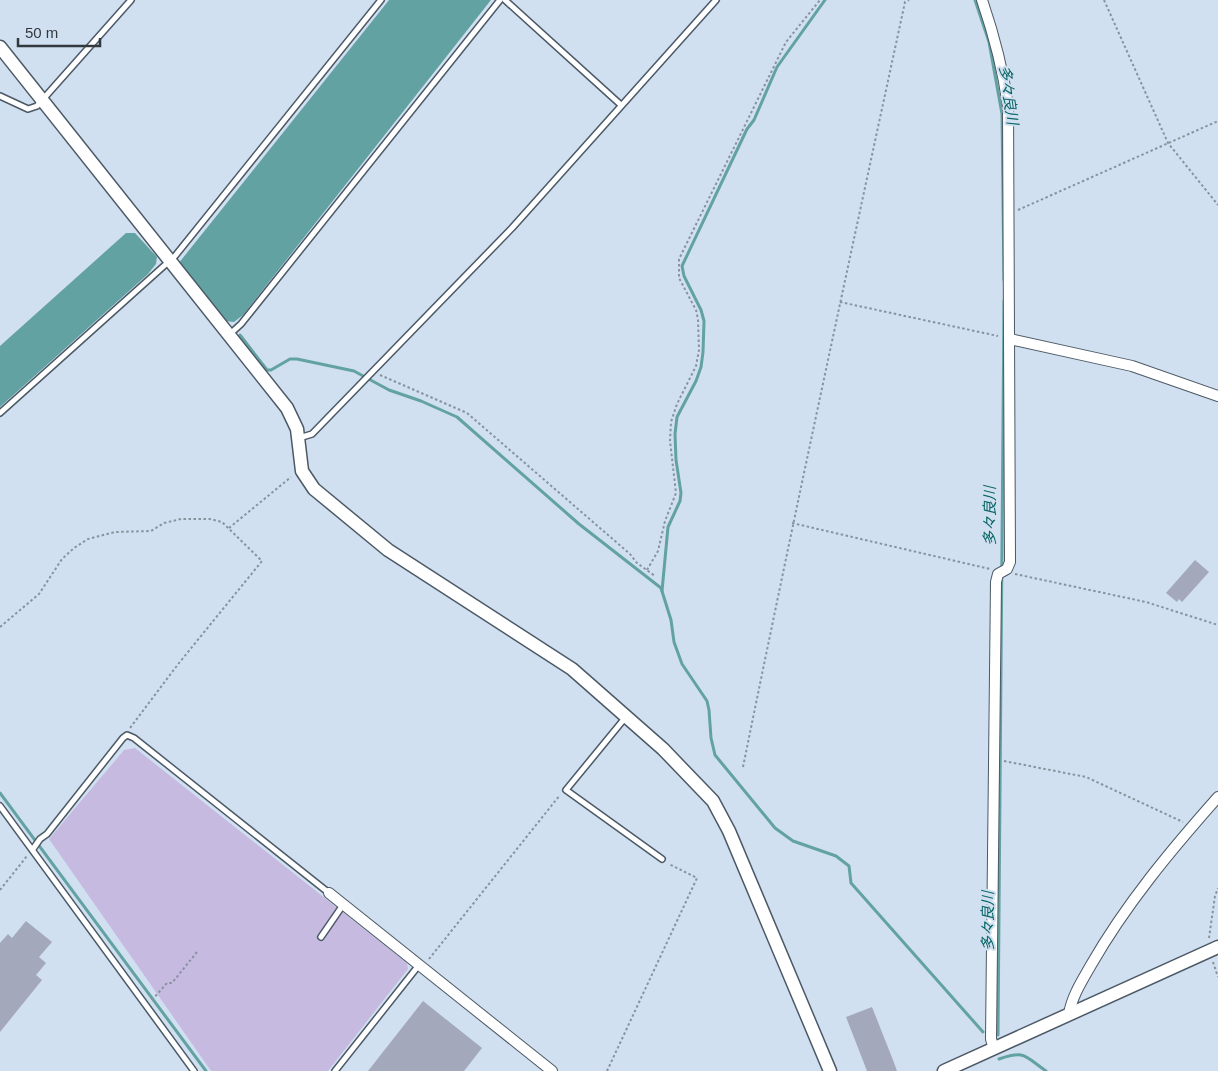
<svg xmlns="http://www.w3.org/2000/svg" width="1218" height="1071" font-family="Arial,'Noto Sans JP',sans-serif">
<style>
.green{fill:#c7bae0}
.water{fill:#63a2a2}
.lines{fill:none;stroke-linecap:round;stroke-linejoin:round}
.stream{stroke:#63a2a2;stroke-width:3}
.building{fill:#a4a8bb}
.service-casing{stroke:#4c5966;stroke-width:8}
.minor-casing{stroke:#4c5966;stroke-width:12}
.tertiary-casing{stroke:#4c5966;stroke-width:15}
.path{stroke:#87939e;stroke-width:2;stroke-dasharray:2.5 2.5;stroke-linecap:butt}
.service{stroke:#fff;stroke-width:5}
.minor{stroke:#fff;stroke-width:10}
.tertiary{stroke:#fff;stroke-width:12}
.labels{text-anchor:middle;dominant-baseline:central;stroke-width:4;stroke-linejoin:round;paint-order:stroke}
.water-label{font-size:15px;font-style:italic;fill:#066464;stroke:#d0e0f0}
</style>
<rect width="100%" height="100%" fill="#d0e0f0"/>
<path class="green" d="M135 748 407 963 408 969 328 1071H211L49 839 124 750Z"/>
<g class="water">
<path d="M389 0H491L243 315 234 322 225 321 178 264Z"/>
<path d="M126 233H135L157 257 156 264 148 274 0 407V346Z"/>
</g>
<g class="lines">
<g class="stream">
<path d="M975 0 989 42 1002 114 1004 280"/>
<path d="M240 335 267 370H271L290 359H297L354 371 389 390 421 401 457 417 579 524 661 588 671 620 674 642 682 664 707 701 709 710 711 738 715 755 775 828 793 841 836 856 849 866 851 883 983 1032"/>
<path d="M662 591 668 527 680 501 681 493 676 460 675 434 677 417 696 381 701 367 703 352 704 321 701 310 684 276 682 266 747 129 754 120 777 67 825 0"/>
<path d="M0 793 206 1071"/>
<path d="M998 1035 1004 301"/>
<path d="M999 1059C1026 1050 1024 1056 1046 1071"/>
</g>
</g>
<g class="building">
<path d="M1195 560 1209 572 1182 602 1179 599 1177 602 1166 593Z"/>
<path d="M26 921 52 942 39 957 46 963 36 975 42 980 0 1032V943L8 934 12 938Z"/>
<path d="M423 1001 482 1048 464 1071H368Z"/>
<path d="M872 1007 893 1060 897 1071H867L846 1017Z"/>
</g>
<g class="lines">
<g class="service-casing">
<g id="service">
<path d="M505 0 621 105"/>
<path d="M0 96 28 109 37 106 131 0"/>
<path d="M230 334 241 324 500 0"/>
<path d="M0 413 175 256 381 0"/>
<path d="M299 438 312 434 512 228 716 0"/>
<path d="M625 718 566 790 662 859"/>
<path d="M0 806 194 1071"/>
<path d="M33 849 40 839 47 834 123 738 127 735 134 738 329 893"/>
<path d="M321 937 343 905"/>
<path d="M335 1071 419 965"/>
</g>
</g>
<g class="minor-casing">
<g id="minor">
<path d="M982 0C994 35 1003 69 1008 106L1010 562 1007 569 998 574 996 582 991 1039 994 1049"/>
<path d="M1010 339 1132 366 1218 396"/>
<path d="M329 893 552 1071"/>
<path d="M1069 1014C1072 996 1082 981 1091 965 1126 904 1171 850 1218 797"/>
</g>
</g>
<g class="tertiary-casing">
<g id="tertiary">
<path d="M0 47 287 408 297 429 302 471 314 489 388 550 572 669 663 749 713 801 729 831 830 1071"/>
<path d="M944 1071 1218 947"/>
</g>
</g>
<g class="path">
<path d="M1104 0 1168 143 1218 205"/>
<path d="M1018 210 1218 121"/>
<path d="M840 302 998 336"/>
<path d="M380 375 467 413 630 554 637 563 655 576"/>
<path d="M792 523 990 569"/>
<path d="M229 528 291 477"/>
<path d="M647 570 658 551 665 521 676 493 670 441 671 422 677 404 696 366 699 350 698 319 696 310 679 278V259L786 42 820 0"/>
<path d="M1015 574 1146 602 1218 625"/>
<path d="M0 627 39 594 62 559 74 548 88 539 115 532 151 531 164 523 181 519H210L222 522 262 561 179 663 130 728"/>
<path d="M1004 761 1086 777 1183 822"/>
<path d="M743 767C795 511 850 257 905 2L909 0"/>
<path d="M0 890 27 856"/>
<path d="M1209 938 1215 896 1218 888"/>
<path d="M429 959 560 795"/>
<path d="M1213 962 1218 977"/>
<path d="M152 1000 167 983H172L197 952"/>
<path d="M607 1071 697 878 669 864"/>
</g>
<use href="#service" class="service"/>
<use href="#minor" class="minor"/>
<use href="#tertiary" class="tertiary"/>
</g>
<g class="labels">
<g class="water-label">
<text transform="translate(1009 95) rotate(82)">多々良川</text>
<text transform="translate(989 516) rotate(-90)">多々良川</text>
<text transform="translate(987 921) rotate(-90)">多々良川</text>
</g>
</g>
<path d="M18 38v8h82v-8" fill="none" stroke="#32383e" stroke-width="2.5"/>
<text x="25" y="38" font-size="15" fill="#32383e" stroke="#d0e0f0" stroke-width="4" paint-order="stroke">50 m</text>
</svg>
